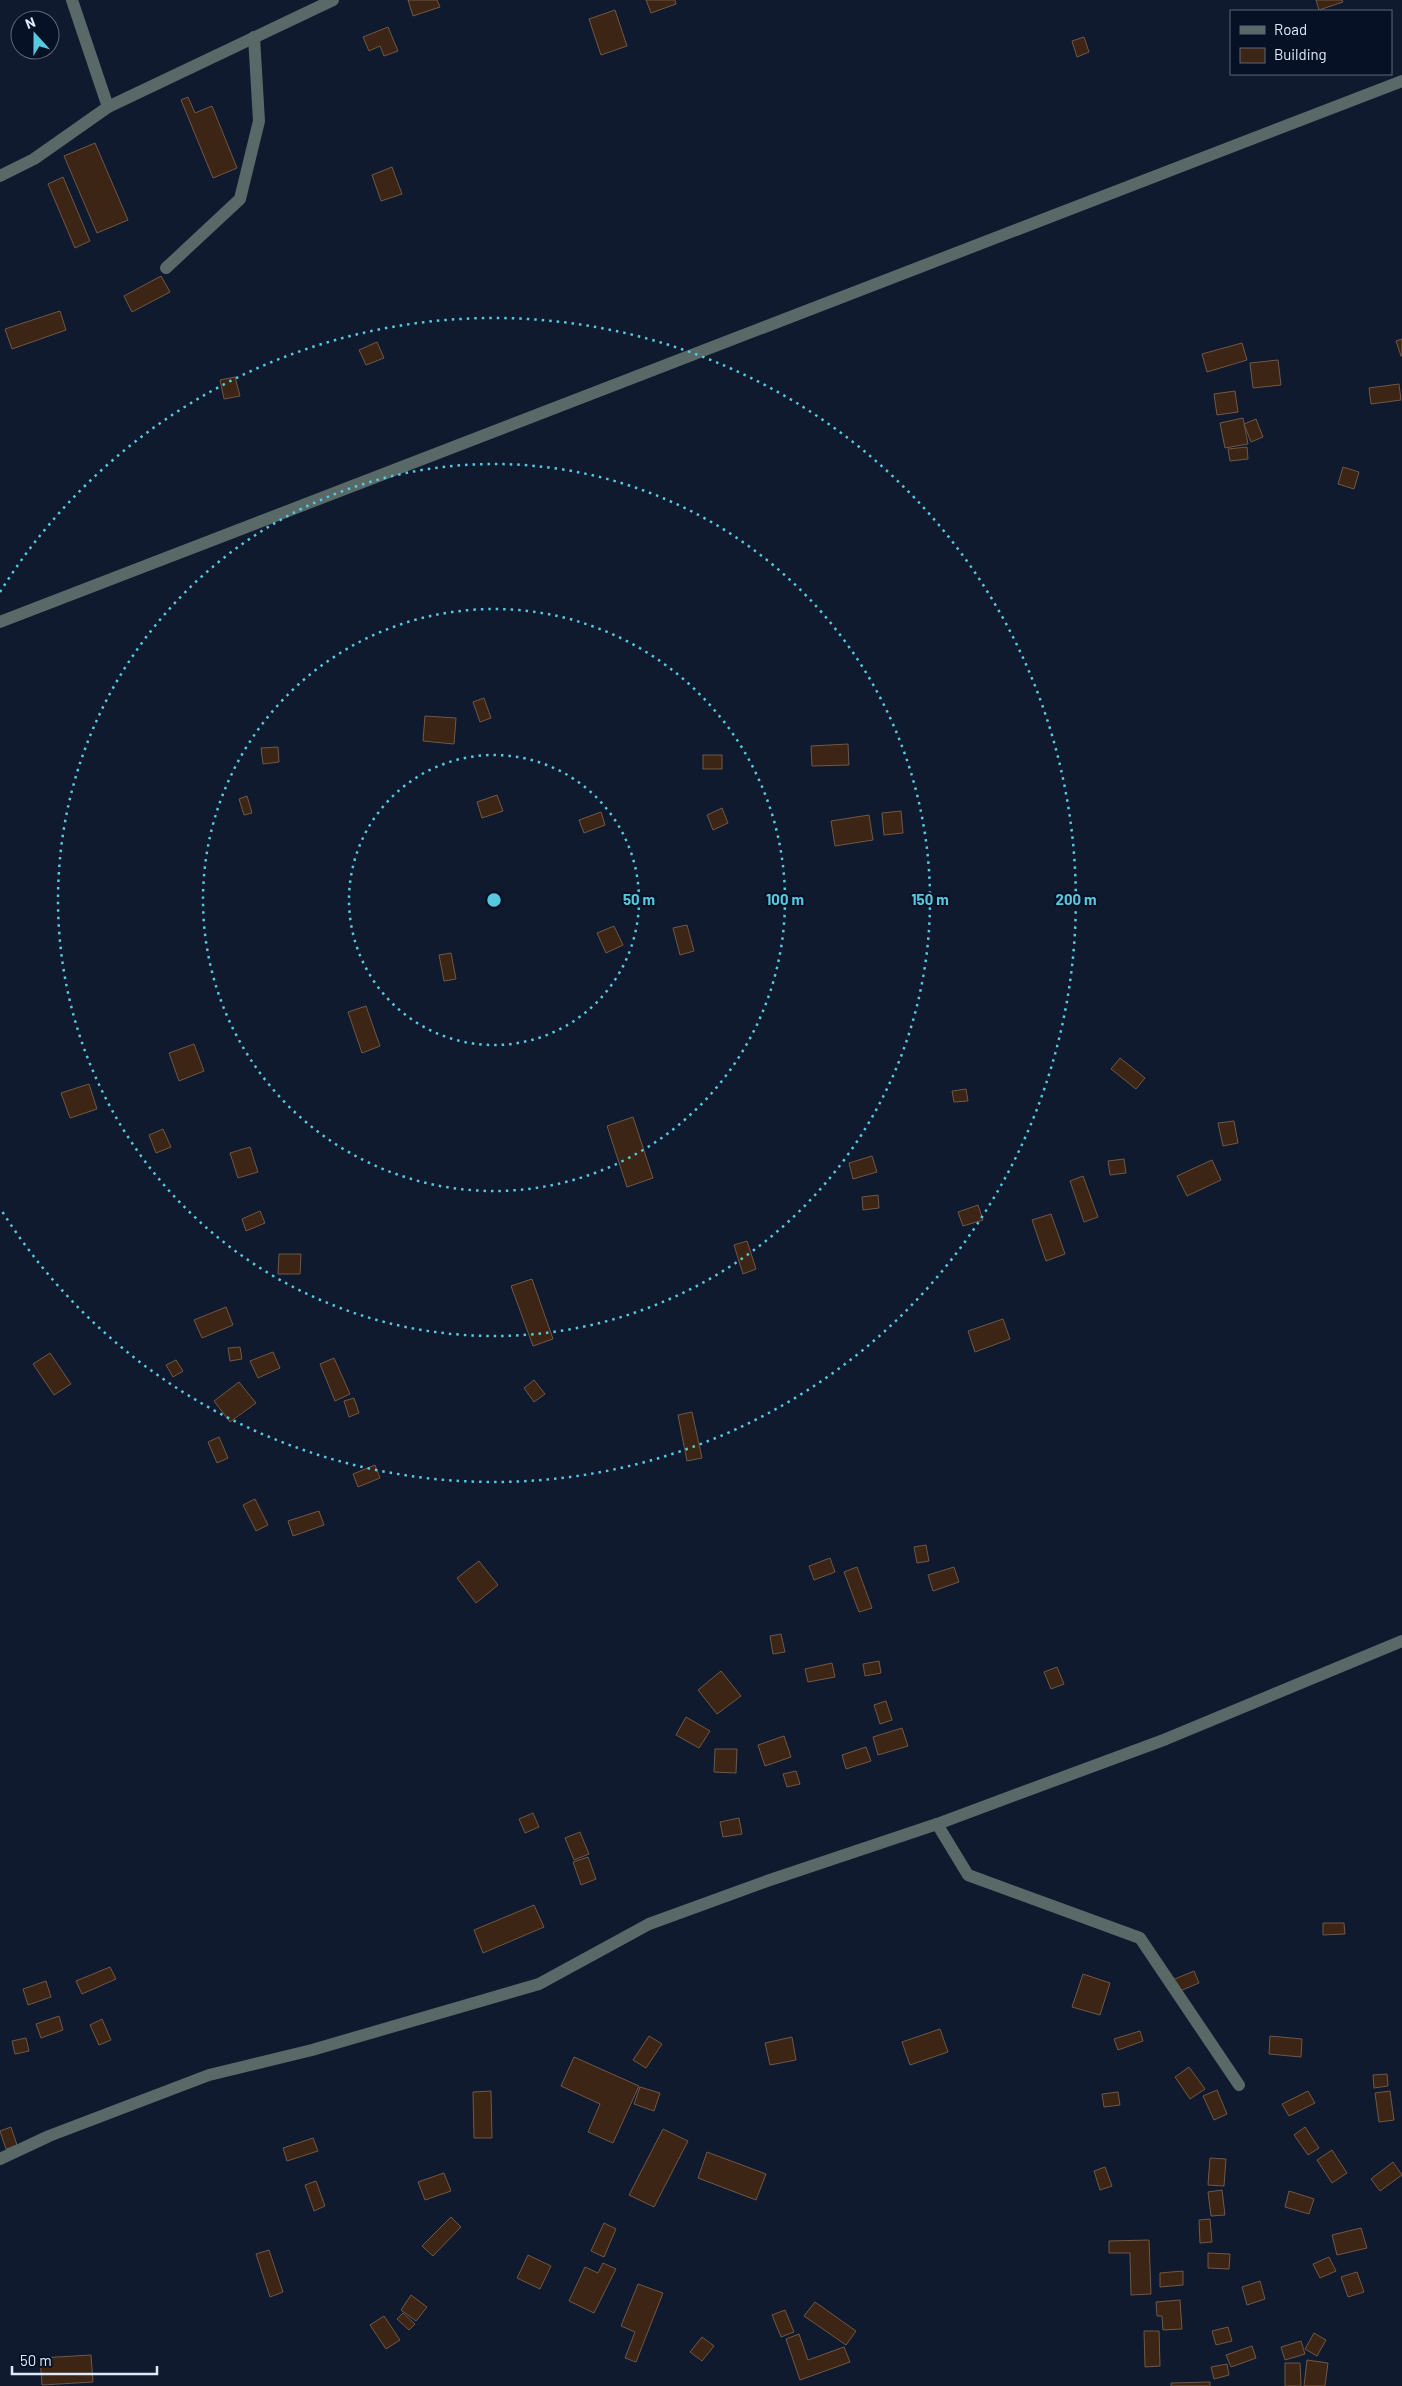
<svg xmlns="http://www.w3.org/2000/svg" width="1402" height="2386" font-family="Barlow,sans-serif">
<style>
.building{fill:#3c2514;stroke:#715745}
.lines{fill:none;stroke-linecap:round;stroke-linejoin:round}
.street{stroke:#596967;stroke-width:12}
.ring{fill:none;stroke:#56c9e1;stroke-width:2.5;stroke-dasharray:2.5 5}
.centre{fill:#56c9e1;stroke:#061125;stroke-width:2.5}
.ring-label{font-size:15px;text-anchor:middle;font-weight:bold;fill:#56c9e1;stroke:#061125;stroke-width:4;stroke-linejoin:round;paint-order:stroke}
</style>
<rect width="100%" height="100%" fill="#0f1a2f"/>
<g class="building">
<path d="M408 0H437L440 7 413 16Z"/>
<path d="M646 0H675L676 4 651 13Z"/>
<path d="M1316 0H1342L1343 2 1319 10Z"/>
<path d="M615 10 627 46 601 55 589 19Z"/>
<path d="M388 27 398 51 384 56 380 46 369 51 363 37Z"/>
<path d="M1084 37 1089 52 1077 57 1072 41Z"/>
<path d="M188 97 195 113 212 106 237 168 213 178 181 100Z"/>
<path d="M95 143 128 220 97 233 64 156Z"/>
<path d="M392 167 402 194 381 201 372 175Z"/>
<path d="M63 177 90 241 75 248 48 184Z"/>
<path d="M161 276 170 292 132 312 124 296Z"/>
<path d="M60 311 66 330 12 349 5 329Z"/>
<path d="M1402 339V356H1401L1396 341Z"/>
<path d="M377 342 384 358 366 365 359 350Z"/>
<path d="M1242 343 1247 360 1207 372 1202 354Z"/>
<path d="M1278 360 1281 385 1253 388 1250 363Z"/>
<path d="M235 377 240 396 224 399 220 380Z"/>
<path d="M1399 384 1401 400 1371 404 1369 388Z"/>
<path d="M1235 391 1238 412 1217 415 1214 394Z"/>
<path d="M1243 418 1248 444 1225 448 1220 423Z"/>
<path d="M1256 419 1263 437 1251 442 1244 424Z"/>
<path d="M1247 447 1248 459 1230 461 1228 449Z"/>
<path d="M1343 467 1359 472 1354 489 1338 484Z"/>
<path d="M484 698 491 718 480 722 473 702Z"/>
<path d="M425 716 456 718 454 744 423 741Z"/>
<path d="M848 744 849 765 812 766 811 746Z"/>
<path d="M278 747 279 762 263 764 261 748Z"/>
<rect x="703" y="755" width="19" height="14"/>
<path d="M497 795 503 811 482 818 477 802Z"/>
<path d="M247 796 252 813 244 815 239 799Z"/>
<path d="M722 808 728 823 713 830 707 815Z"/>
<path d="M901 811 903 833 884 835 882 813Z"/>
<path d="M601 812 605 825 584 833 579 820Z"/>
<path d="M869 815 873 840 835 846 831 821Z"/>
<path d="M687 925 694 951 680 955 673 928Z"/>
<path d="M614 926 623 945 606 953 597 933Z"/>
<path d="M451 953 456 979 444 981 439 955Z"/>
<path d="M366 1006 380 1046 362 1053 348 1012Z"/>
<path d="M194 1044 204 1071 179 1081 169 1053Z"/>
<path d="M1120 1058 1145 1078 1136 1089 1111 1069Z"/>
<path d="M89 1084 97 1109 70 1118 61 1093Z"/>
<path d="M966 1089 968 1101 954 1102 952 1091Z"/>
<path d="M633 1117 653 1178 627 1187 607 1126Z"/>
<path d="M1234 1121 1238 1143 1223 1146 1218 1123Z"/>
<path d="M163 1129 171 1147 156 1153 149 1135Z"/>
<path d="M250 1147 258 1172 238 1178 230 1153Z"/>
<path d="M872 1156 877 1172 853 1179 849 1163Z"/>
<path d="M1124 1159 1126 1173 1110 1175 1108 1161Z"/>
<path d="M1212 1160 1221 1180 1187 1196 1177 1176Z"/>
<path d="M1083 1176 1098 1217 1084 1222 1070 1181Z"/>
<path d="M878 1195 879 1208 863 1210 862 1197Z"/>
<path d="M978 1205 983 1220 963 1226 958 1212Z"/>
<path d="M260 1211 265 1223 246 1231 242 1219Z"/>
<path d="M1051 1214 1065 1254 1046 1261 1032 1220Z"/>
<path d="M747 1241 756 1269 743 1274 734 1245Z"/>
<path d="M279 1254H301L300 1274H278Z"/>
<path d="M532 1279 553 1339 533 1346 511 1286Z"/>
<path d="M226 1307 233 1325 202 1338 194 1320Z"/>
<path d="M1003 1319 1010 1339 975 1352 968 1331Z"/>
<path d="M240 1347 242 1359 230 1361 228 1348Z"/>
<path d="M273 1352 280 1368 258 1378 250 1361Z"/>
<path d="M50 1353 71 1384 54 1395 33 1364Z"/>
<path d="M334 1358 350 1394 335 1401 320 1364Z"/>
<path d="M176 1360 183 1371 173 1377 166 1365Z"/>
<path d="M534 1380 545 1394 534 1402 524 1388Z"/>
<path d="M239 1382 256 1403 230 1422 214 1401Z"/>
<path d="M354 1398 359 1413 349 1417 344 1401Z"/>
<path d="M692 1412 702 1458 687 1461 678 1415Z"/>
<path d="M219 1437 228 1458 217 1463 208 1442Z"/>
<path d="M375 1465 380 1478 358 1487 353 1474Z"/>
<path d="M255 1499 268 1525 256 1531 243 1505Z"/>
<path d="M319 1511 324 1525 293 1536 288 1521Z"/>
<path d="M926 1545 929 1561 917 1563 914 1547Z"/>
<path d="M830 1558 835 1572 814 1580 809 1566Z"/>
<path d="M479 1561 498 1585 476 1603 457 1578Z"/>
<path d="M857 1567 872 1608 859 1612 844 1572Z"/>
<path d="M954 1567 959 1582 933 1591 928 1575Z"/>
<path d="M781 1634 785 1652 773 1654 770 1636Z"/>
<path d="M879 1661 881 1673 865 1676 863 1664Z"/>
<path d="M832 1663 835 1677 808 1682 805 1669Z"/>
<path d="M1057 1667 1064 1684 1051 1689 1044 1672Z"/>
<path d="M721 1671 741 1696 717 1714 698 1690Z"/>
<path d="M886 1701 892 1720 880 1724 874 1705Z"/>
<path d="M686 1717 710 1731 699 1748 676 1735Z"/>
<path d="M902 1728 908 1746 878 1755 873 1737Z"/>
<path d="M784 1736 791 1757 765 1766 758 1745Z"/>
<path d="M866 1747 871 1761 846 1769 842 1755Z"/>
<path d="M715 1749H737L736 1773 714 1772Z"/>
<path d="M796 1771 800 1784 787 1787 783 1774Z"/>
<path d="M533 1813 539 1827 525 1833 519 1819Z"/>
<path d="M739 1818 742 1834 723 1837 720 1822Z"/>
<path d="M580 1832 589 1854 574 1860 565 1838Z"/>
<path d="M588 1857 596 1879 581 1885 573 1862Z"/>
<path d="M534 1905 544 1927 483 1953 474 1930Z"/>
<path d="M1323 1923H1344L1345 1934 1323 1935Z"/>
<path d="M110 1967 116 1979 82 1994 76 1981Z"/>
<path d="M1194 1971 1199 1983 1175 1993 1170 1981Z"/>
<path d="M1083 1974 1110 1983 1100 2015 1072 2007Z"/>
<path d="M46 1981 51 1997 28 2005 23 1989Z"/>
<path d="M59 2016 63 2030 41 2038 36 2024Z"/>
<path d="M102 2019 111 2040 99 2045 90 2025Z"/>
<path d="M940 2029 948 2052 910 2065 902 2042Z"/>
<path d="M1140 2031 1143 2041 1118 2050 1114 2039Z"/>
<path d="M649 2036 662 2044 646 2068 633 2060Z"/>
<path d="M1270 2036 1302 2039 1301 2057 1269 2054Z"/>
<path d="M792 2037 796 2060 770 2065 765 2043Z"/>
<path d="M26 2038 29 2051 15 2054 12 2041Z"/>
<path d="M574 2057 639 2086 613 2143 588 2132 600 2104 561 2086Z"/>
<path d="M1189 2067 1205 2089 1190 2099 1175 2077Z"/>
<path d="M1387 2074 1388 2086 1374 2088 1373 2075Z"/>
<path d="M640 2087 660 2093 654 2111 634 2104Z"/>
<path d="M1217 2090 1227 2114 1214 2120 1203 2096Z"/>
<path d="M491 2091 492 2138H474L473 2092Z"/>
<path d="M1308 2091 1315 2103 1289 2116 1282 2104Z"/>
<path d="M1390 2091 1394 2120 1379 2122 1375 2093Z"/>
<path d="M1118 2092 1120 2105 1104 2107 1102 2094Z"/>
<path d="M11 2127 17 2145 6 2149 0 2131Z"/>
<path d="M1305 2127 1319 2148 1308 2155 1294 2135Z"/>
<path d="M663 2129 688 2141 654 2207 629 2195Z"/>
<path d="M313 2138 318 2151 287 2161 283 2148Z"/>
<path d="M1332 2150 1347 2173 1332 2183 1317 2160Z"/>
<path d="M707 2152 766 2174 756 2200 698 2178Z"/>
<path d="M1210 2158 1226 2159 1224 2186 1208 2185Z"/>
<path d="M1393 2162 1402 2175 1380 2191 1371 2179Z"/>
<path d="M1105 2167 1112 2186 1100 2190 1094 2171Z"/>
<path d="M444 2173 451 2191 425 2200 418 2182Z"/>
<path d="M316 2181 325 2206 314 2211 305 2185Z"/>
<path d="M1222 2190 1225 2215 1211 2216 1208 2192Z"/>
<path d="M1289 2191 1314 2199 1309 2214 1285 2207Z"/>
<path d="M451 2217 461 2227 433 2256 422 2246Z"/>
<path d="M1210 2219 1212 2242 1200 2243 1199 2220Z"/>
<path d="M604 2223 616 2229 604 2257 591 2251Z"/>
<path d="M1361 2228 1367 2248 1337 2255 1332 2235Z"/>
<path d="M1149 2240 1151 2294 1131 2295 1130 2253H1109V2241Z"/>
<path d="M269 2250 283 2292 270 2297 256 2254Z"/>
<path d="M1208 2253 1230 2254 1229 2269 1208 2268Z"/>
<path d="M528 2255 551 2266 540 2289 517 2278Z"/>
<path d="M1329 2257 1336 2271 1320 2278 1313 2264Z"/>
<path d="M603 2263 616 2269 594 2313 569 2301 585 2267 598 2273Z"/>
<path d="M1183 2271V2285L1160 2287V2273Z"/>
<path d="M1357 2272 1364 2292 1348 2297 1341 2277Z"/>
<path d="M1260 2281 1265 2299 1247 2305 1242 2287Z"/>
<path d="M638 2284 663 2293 636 2362 625 2358 635 2332 621 2326Z"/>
<path d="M411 2295 427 2307 416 2321 401 2310Z"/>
<path d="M1180 2300 1182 2329 1163 2330 1162 2316H1157L1156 2302Z"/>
<path d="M815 2302 856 2331 846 2345 804 2316Z"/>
<path d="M785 2310 794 2332 781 2337 772 2315Z"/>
<path d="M403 2313 415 2324 409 2330 397 2319Z"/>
<path d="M384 2316 400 2340 386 2349 370 2325Z"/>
<path d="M1228 2327 1232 2341 1216 2345 1212 2331Z"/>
<path d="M1144 2331H1159L1160 2366 1145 2367Z"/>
<path d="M1314 2333 1326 2340 1317 2356 1305 2349Z"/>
<path d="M799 2334 808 2360 844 2347 850 2362 800 2380 786 2339Z"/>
<path d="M702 2337 714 2346 702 2361 690 2352Z"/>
<path d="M1301 2341 1305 2354 1285 2360 1281 2347Z"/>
<path d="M1252 2346 1256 2358 1231 2367 1226 2355Z"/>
<path d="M91 2355 93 2382 42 2385 40 2358Z"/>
<path d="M1307 2360 1328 2363 1325 2386H1304Z"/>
<path d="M1285 2363H1300L1301 2386H1285Z"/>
<path d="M1227 2364 1229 2375 1214 2379 1211 2367Z"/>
<path d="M1210 2382V2386H1171V2383Z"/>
</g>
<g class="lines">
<g class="street">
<path d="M72 0 108 107"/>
<path d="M0 176 34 159 108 107 333 0"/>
<path d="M166 268 240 199 259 121 254 37"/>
<path d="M0 622 1402 81"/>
<path d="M937 1824 968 1875 1140 1938 1239 2085"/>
<path d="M0 2159 49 2136 209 2075 312 2050 539 1984 649 1924 767 1881 937 1824 1166 1739 1402 1641"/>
</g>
</g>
<g class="ring">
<circle cx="494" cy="900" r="145"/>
<circle cx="494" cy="900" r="291"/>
<circle cx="494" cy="900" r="436"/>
<path d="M0 592A582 582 0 1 1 0 1208"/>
</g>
<circle cx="494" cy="900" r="8" class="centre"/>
<g class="ring-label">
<text x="639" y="905">50 m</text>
<text x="785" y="905">100 m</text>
<text x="930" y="905">150 m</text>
<text x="1076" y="905">200 m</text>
</g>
<rect x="1230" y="10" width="162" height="65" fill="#061125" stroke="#5d6779"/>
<rect x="1240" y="26" width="25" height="8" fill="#596967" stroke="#5d6779"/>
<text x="1274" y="35" font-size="15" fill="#e0e9f8">Road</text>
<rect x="1240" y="48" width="25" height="15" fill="#3c2514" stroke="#5d6779"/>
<text x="1274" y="60" font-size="15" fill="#e0e9f8">Building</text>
<g transform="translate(35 35) rotate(339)"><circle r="24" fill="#061125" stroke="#5d6779"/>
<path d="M0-4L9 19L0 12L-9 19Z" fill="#56c9e1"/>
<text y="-8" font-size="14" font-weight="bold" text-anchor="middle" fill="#e0e9f8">N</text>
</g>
<path d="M12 2366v8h145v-8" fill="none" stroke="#e0e9f8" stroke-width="2.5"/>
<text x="20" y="2366" font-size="15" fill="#e0e9f8" stroke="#061125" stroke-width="4" paint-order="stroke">50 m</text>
</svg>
